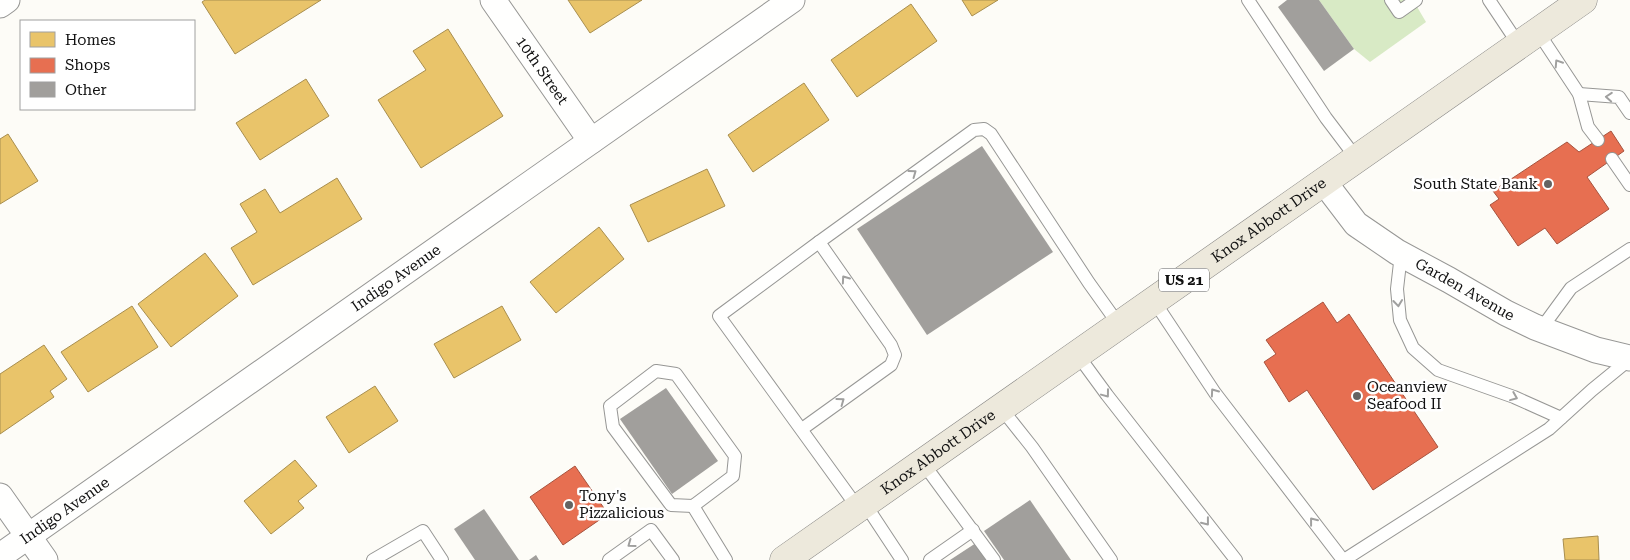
<svg xmlns="http://www.w3.org/2000/svg" width="1630" height="560" font-family="'Roboto Serif',serif">
<style>
.forest{fill:#d8eac5}
.homes{fill:#e9c46a;stroke:#a88e4f}
.shops{fill:#e76f51;stroke:#a7533e}
.building{fill:#a19f9c}
.lines{fill:none;stroke-linecap:round;stroke-linejoin:round}
.service-casing{stroke:#979795;stroke-width:14}
.minor-casing{stroke:#979795;stroke-width:27}
.primary-casing{stroke:#858482;stroke-width:29}
.service{stroke:#fffffe;stroke-width:12}
.minor{stroke:#fffffe;stroke-width:25}
.primary{stroke:#ede9dc;stroke-width:28}
.oneway{stroke:#a0a09f}
.poi-dot{fill:#646362;stroke:#fff;stroke-width:2}
.labels{text-anchor:middle;dominant-baseline:central;stroke-width:5;stroke-linejoin:round;paint-order:stroke}
.shield{fill:#fff;stroke:#585858;stroke-width:1}
.shield-label{font-size:14px;font-weight:bold;fill:#111}
.street-label{font-size:15px;fill:#111;stroke:#fff}
.poi-label{font-size:15px;fill:#111;stroke:#fff;text-anchor:start}
</style>
<rect width="100%" height="100%" fill="#fdfcf7"/>
<path class="forest" d="M1319 0H1413L1426 22 1370 62 1354 49Z"/>
<g class="homes">
<path d="M205 0H321L235 54 202 2Z"/>
<path d="M568 0H642L590 33Z"/>
<path d="M962 0H998L972 16Z"/>
<path d="M911 4 937 41 857 97 831 60Z"/>
<path d="M448 29 503 116 421 168 378 100 426 70 413 51Z"/>
<path d="M306 79 329 116 260 160 236 123Z"/>
<path d="M804 83 829 120 753 172 728 135Z"/>
<path d="M8 134 38 181 0 204V139Z"/>
<path d="M707 169 725 206 648 242 630 205Z"/>
<path d="M337 178 362 219 253 285 231 248 257 232 240 204 265 189 280 213Z"/>
<path d="M599 227 624 259 556 313 530 282Z"/>
<path d="M205 253 238 296 171 347 138 304Z"/>
<path d="M132 306 158 347 88 392 61 352Z"/>
<path d="M502 306 521 340 454 378 434 344Z"/>
<path d="M44 345 67 379 50 391 54 397 0 434V374Z"/>
<path d="M375 386 398 421 349 453 326 417Z"/>
<path d="M295 460 317 486 298 501 304 508 271 534 244 501Z"/>
<path d="M1598 536 1599 560H1565L1563 539Z"/>
</g>
<g class="shops">
<path d="M1611 131 1624 151 1587 177 1609 209 1557 244 1545 228 1518 246 1490 205 1499 199 1493 191 1567 142 1579 152Z"/>
<path d="M1323 302 1337 323 1349 314 1438 447 1373 490 1307 390 1289 402 1264 362 1276 354 1266 340Z"/>
<path d="M575 466 608 514 563 545 530 497Z"/>
</g>
<g class="building">
<path d="M1287 0H1319L1354 49 1324 71 1278 7Z"/>
<path d="M982 146 1053 252 927 335 857 229Z"/>
<path d="M666 388 718 461 672 494 620 419Z"/>
<path d="M1030 500 1071 560H1004L984 531Z"/>
<path d="M484 509 519 560H475L454 529Z"/>
<path d="M976 543 987 560H950Z"/>
<path d="M536 555 539 560H529Z"/>
</g>
<g class="lines">
<g class="service-casing">
<g id="service">
<path d="M1248 0 1326 118 1357 159"/>
<path d="M1391 0 1399 12 1416 0"/>
<path d="M1489 0 1519 45"/>
<path d="M1538 32 1579 94 1588 127 1598 140"/>
<path d="M1579 94 1619 97 1630 113"/>
<path d="M1612 159 1630 185"/>
<path d="M819 242 719 316 858 508"/>
<path d="M1401 254 1397 289 1400 320 1413 348 1438 370 1514 397 1561 418"/>
<path d="M1154 301 1215 393 1343 560"/>
<path d="M1541 329 1571 288 1630 249"/>
<path d="M1077 354 1107 395 1236 560"/>
<path d="M656 371 676 374 735 456 733 476 693 506 671 505 613 427 610 406Z"/>
<path d="M1001 408 1032 447 1111 560"/>
<path d="M802 429 891 365 895 355 891 345 819 242 974 130 984 129 991 134 1089 283 1119 325"/>
<path d="M923 463 994 560"/>
<path d="M865 504 902 560"/>
<path d="M693 506 726 560"/>
<path d="M373 560 423 531 442 560"/>
<path d="M609 560 651 530 673 560"/>
<path d="M930 560 973 530"/>
<path d="M1344 560 1549 429 1592 390 1630 359"/>
</g>
</g>
<g class="minor-casing">
<g id="minor">
<path id="s1" d="M493 0 591 141"/>
<path d="M0 5 7 0"/>
<path id="s2" d="M1324 182 1356 224 1397 252 1449 280 1506 313 1535 327 1596 350 1630 358"/>
<path d="M0 496 45 560"/>
<path id="s3" d="M0 556 792 0"/>
</g>
</g>
<g class="primary-casing">
<g id="primary">
<path id="s4" d="M784 560 1583 0"/>
</g>
</g>
<use href="#service" class="service"/>
<use href="#minor" class="minor"/>
<use href="#primary" class="primary"/>
</g>
<defs><path id="oneway-chevron" d="M-2-3.5L2.5 0L-2 3.5" fill="none" stroke-width="1.6" stroke-linecap="round" stroke-linejoin="round" transform="scale(1.25)"/></defs>
<g class="oneway">
<use href="#oneway-chevron" transform="translate(1558 63) rotate(-123)"/>
<use href="#oneway-chevron" transform="translate(1609 97) rotate(-176)"/>
<use href="#oneway-chevron" transform="translate(913 173) rotate(-36)"/>
<use href="#oneway-chevron" transform="translate(845 279) rotate(-125)"/>
<use href="#oneway-chevron" transform="translate(1398 303) rotate(84)"/>
<use href="#oneway-chevron" transform="translate(1214 392) rotate(-125)"/>
<use href="#oneway-chevron" transform="translate(1106 394) rotate(53)"/>
<use href="#oneway-chevron" transform="translate(1514 397) rotate(22)"/>
<use href="#oneway-chevron" transform="translate(841 401) rotate(-36)"/>
<use href="#oneway-chevron" transform="translate(1313 521) rotate(-128)"/>
<use href="#oneway-chevron" transform="translate(1206 522) rotate(52)"/>
<use href="#oneway-chevron" transform="translate(631 544) rotate(144)"/>
</g>
<g class="poi-dot">
<circle cx="1548" cy="184" r="5"/>
<circle cx="1357" cy="396" r="5"/>
<circle cx="569" cy="505" r="5"/>
</g>
<g class="labels">
<rect class="shield" x="1159" y="268.5" width="50" height="23" rx="4"/>
<g class="shield-label">
<text x="1184" y="280">US 21</text>
</g>
<g class="street-label">
<text stroke="none"><textPath href="#s1" startOffset="86">10th Street</textPath></text>
<text stroke="none"><textPath href="#s4" startOffset="592">Knox Abbott Drive</textPath></text>
<text stroke="none"><textPath href="#s3" startOffset="484">Indigo Avenue</textPath></text>
<text stroke="none"><textPath href="#s2" startOffset="180">Garden Avenue</textPath></text>
<text stroke="none"><textPath href="#s4" startOffset="188">Knox Abbott Drive</textPath></text>
<text stroke="none"><textPath href="#s3" startOffset="79">Indigo Avenue</textPath></text>
</g>
<g class="poi-label">
<text x="1538" y="184" text-anchor="end">South State Bank</text>
<text x="1367" y="387">Oceanview<tspan x="1367" dy="17">Seafood II</tspan></text>
<text x="579" y="496">Tony's<tspan x="579" dy="17">Pizzalicious</tspan></text>
</g>
</g>
<rect x="20" y="20" width="175" height="90" fill="#ffffff" stroke="#a0a0a0"/>
<rect x="30" y="32" width="25" height="15" fill="#e9c46a" stroke="#a0a0a0"/>
<text x="65" y="45" font-size="15" fill="#111111">Homes</text>
<rect x="30" y="58" width="25" height="15" fill="#e76f51" stroke="#a0a0a0"/>
<text x="65" y="70" font-size="15" fill="#111111">Shops</text>
<rect x="30" y="82" width="25" height="15" fill="#a19f9c" stroke="#a0a0a0"/>
<text x="65" y="95" font-size="15" fill="#111111">Other</text>
</svg>
